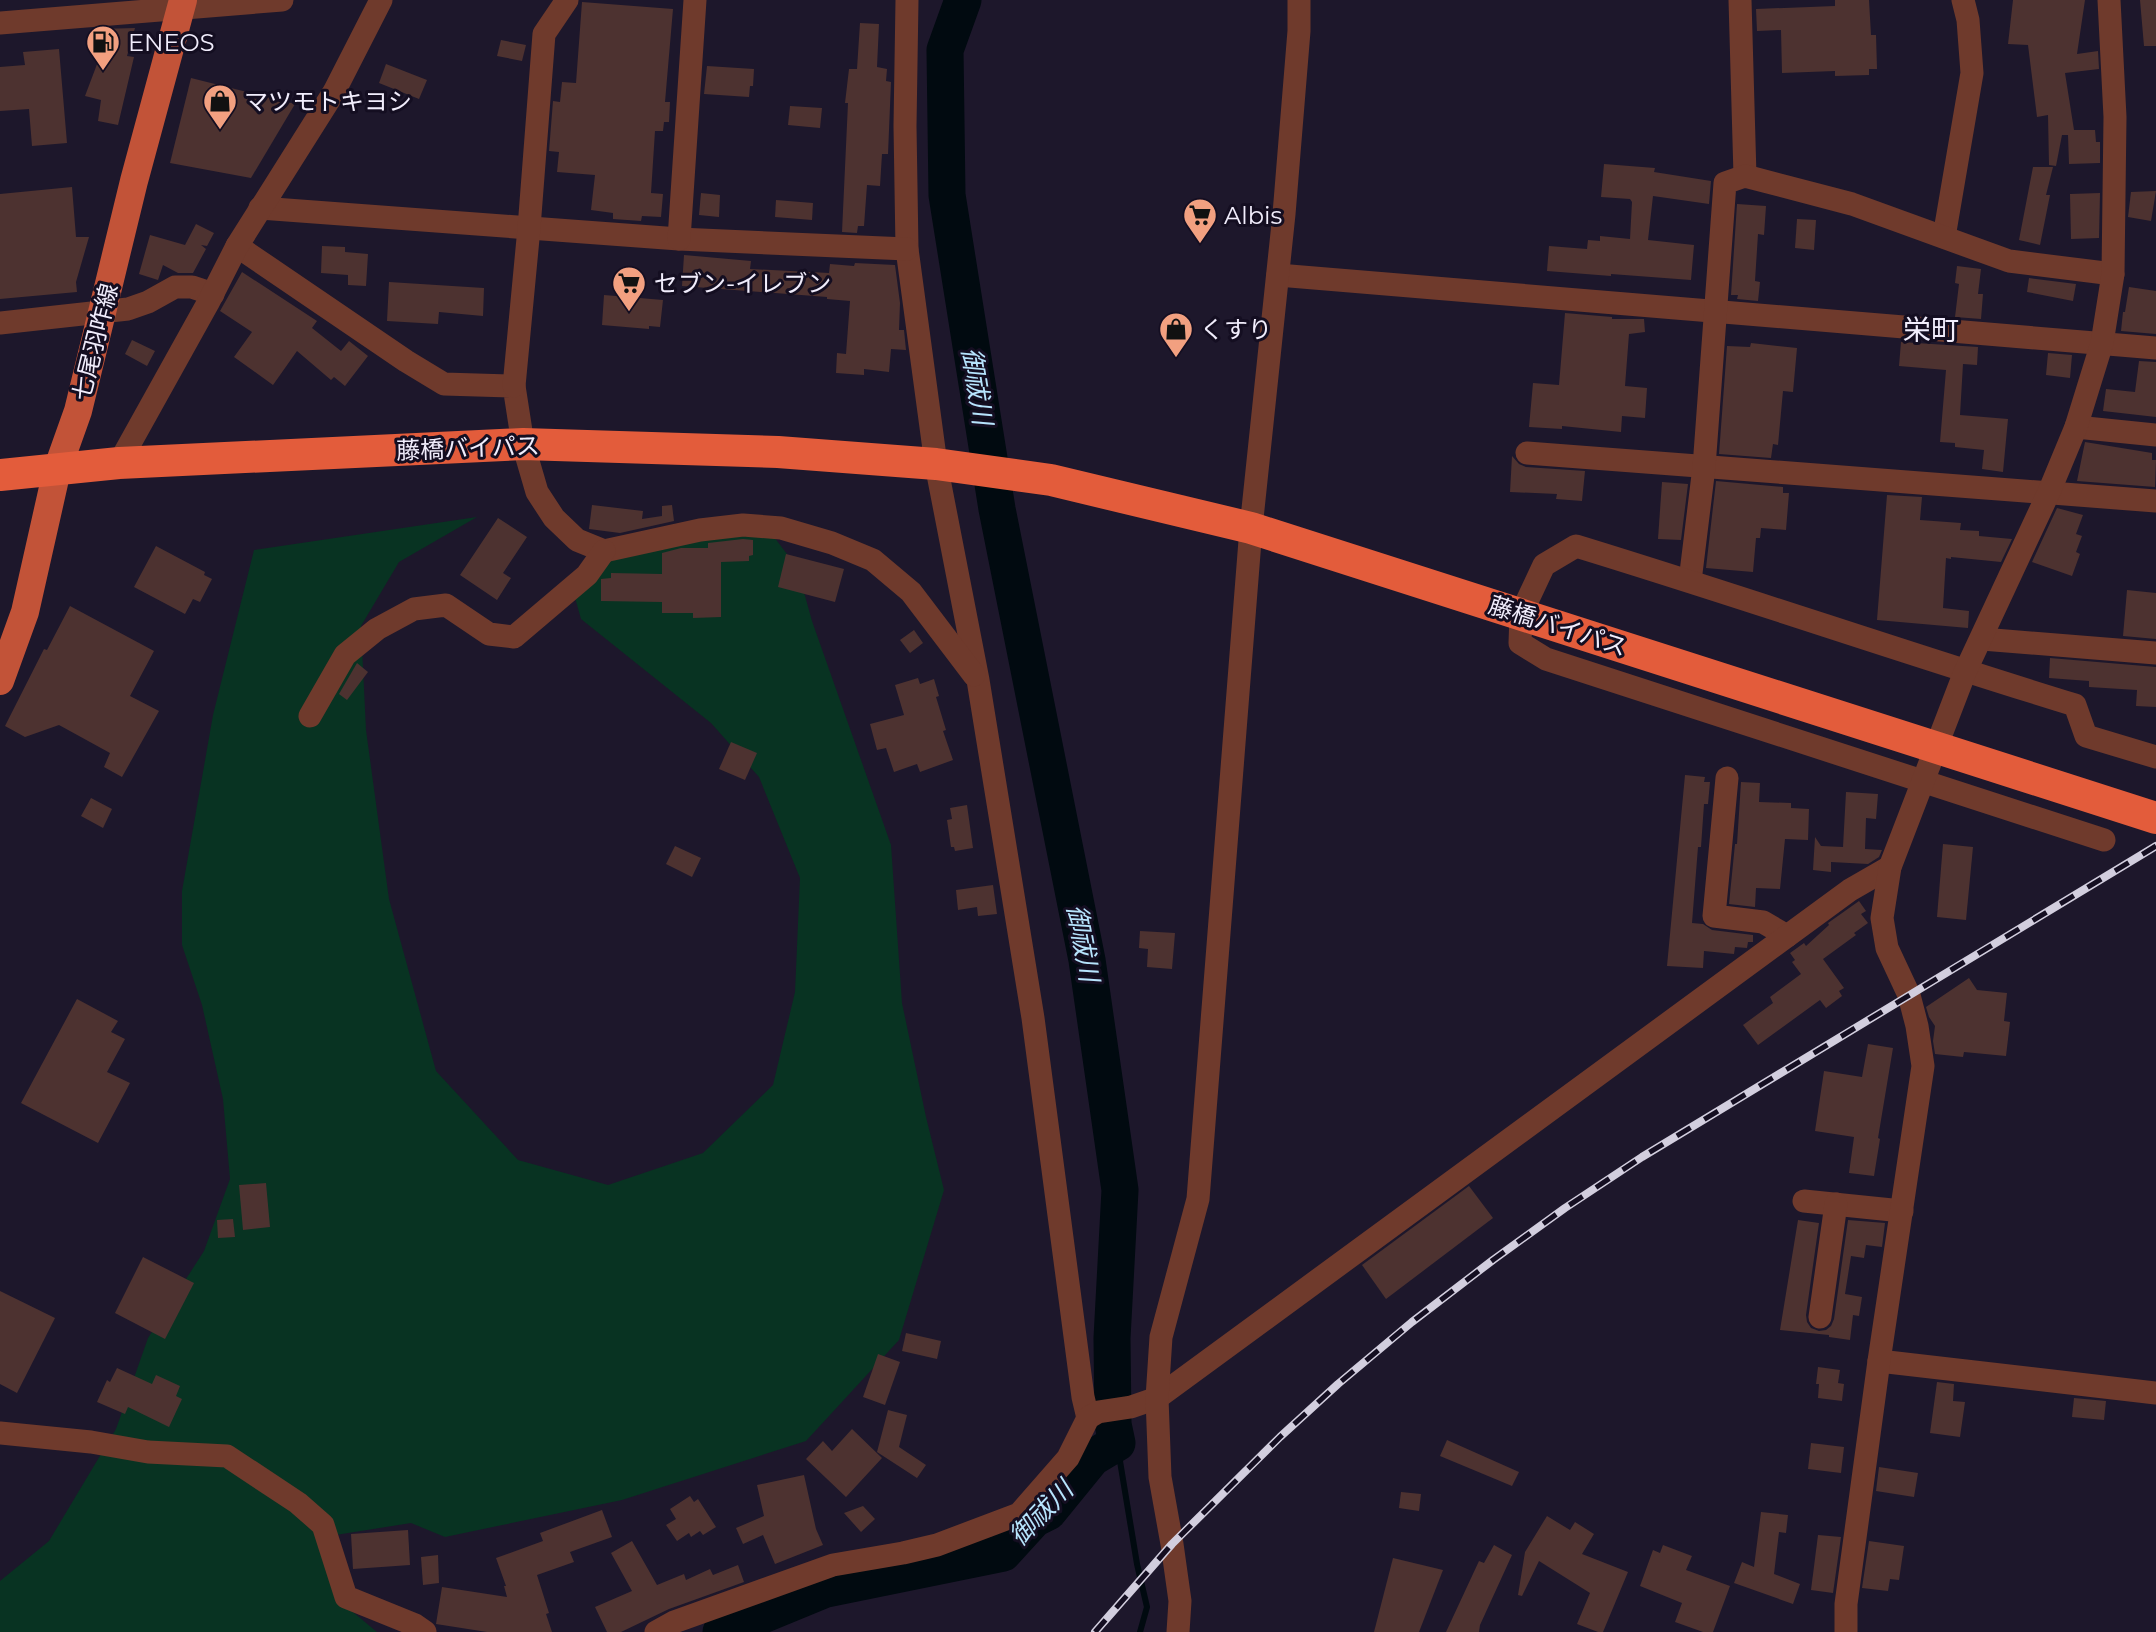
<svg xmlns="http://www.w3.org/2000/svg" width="2156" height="1632" font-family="Montserrat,'Noto Sans JP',sans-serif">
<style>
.green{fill:#083322}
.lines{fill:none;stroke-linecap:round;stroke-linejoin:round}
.stream{stroke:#010a10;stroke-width:6}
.river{stroke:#010a10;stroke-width:37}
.building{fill:#4d3230}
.minor{stroke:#6f3a2c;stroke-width:23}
.major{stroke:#c25338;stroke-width:28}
.highway{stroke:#e35c3b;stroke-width:32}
.rail-casing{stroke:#d2cede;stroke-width:8}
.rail{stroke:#140e21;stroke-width:5;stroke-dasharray:16;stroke-linecap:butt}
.labels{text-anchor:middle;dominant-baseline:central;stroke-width:6;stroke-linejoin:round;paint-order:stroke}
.poi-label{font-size:24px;fill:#f1edfc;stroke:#140e21;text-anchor:start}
.street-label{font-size:24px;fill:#f1edfc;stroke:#140e21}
.water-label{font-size:26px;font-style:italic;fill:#b7e4fd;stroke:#140e21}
.quarter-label{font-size:28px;fill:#f1edfc;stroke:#140e21}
</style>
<rect width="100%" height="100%" fill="#1d172b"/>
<path class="green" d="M477 517 399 562 361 626 366 730 389 899 436 1071 518 1160 608 1185 703 1153 773 1085 795 992 800 878 759 777 711 723 581 619 572 587 596 563 687 527 774 537 797 567 812 621 891 845 902 1003 926 1117 944 1190 899 1340 806 1441 622 1500 445 1537 411 1523 323 1537 336 1598 377 1632H0V1581L49 1541 116 1429 148 1338 204 1251 230 1179 223 1099 202 1005 182 945V891L213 715 254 550Z"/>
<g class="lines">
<path class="stream" d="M1117 1443 1137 1564 1147 1607 1140 1632"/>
<path class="river" d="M721 1632 826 1589 1003 1553 1034 1519 1048 1512 1092 1458 1117 1443 1113 1424 1112 1338 1120 1190 1087 960 997 509 947 195 945 50 963 0"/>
</g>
<g class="building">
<path d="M1835 0H1869L1871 35H1876L1877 69H1869V75L1835 76V71L1782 73 1781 30 1757 31 1756 9 1835 6Z"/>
<path d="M2013 0H2085L2077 54 2098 51 2099 69 2065 73 2074 130H2095L2096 142H2100V163L2069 164 2068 135H2062L2056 166 2049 165 2048 115 2037 117 2028 45 2008 44Z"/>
<path d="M2140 0H2156V46H2144Z"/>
<path d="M582 2 673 9 665 102H670L669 122H664L663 131H655L651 193 663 194 661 217 642 216 641 221 613 219V213L591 210 595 175 557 172 559 152 549 151 553 101 560 102 562 82 576 83Z"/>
<path d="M860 23 879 24 877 67 887 69 886 81 891 82 888 154H882L880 186 867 185 864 226H858L857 233 842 232 848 103H845L849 69H857Z"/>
<path d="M135 28 127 56 134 57 118 125 98 121 101 100 85 96 102 51 100 29Z"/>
<path d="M501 40 526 45 522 61 497 56Z"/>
<path d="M59 49 67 143 32 146 29 109 0 111V67L25 65 23 52Z"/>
<path d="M386 64 427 80 419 99 379 83Z"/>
<path d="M707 66 754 69 753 86H750L749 97 704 94Z"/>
<path d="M191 78 295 104 251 178 170 163Z"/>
<path d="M790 106 822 108 820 128 788 125Z"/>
<path d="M1604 164 1655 168 1654 172 1711 181 1709 204 1653 196 1648 240 1694 245 1691 280 1611 274V276L1547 271 1549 246 1587 249 1588 240 1600 241V236L1630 239 1632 202 1630 199 1601 197Z"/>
<path d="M2033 167H2053L2046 195H2050L2040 245 2019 240Z"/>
<path d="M72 187 76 237H89L76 282 77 292 0 299V194Z"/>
<path d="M2156 191 2151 221 2128 217 2131 192Z"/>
<path d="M701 193 720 195 719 217 699 215Z"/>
<path d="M2100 193 2099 238 2071 239 2070 194Z"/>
<path d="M776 200 813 203 812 220 775 217Z"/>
<path d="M1737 204 1766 206 1764 235 1758 234 1755 281 1760 282 1758 301 1737 299 1738 295H1731Z"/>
<path d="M1797 219 1816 220 1814 250 1795 248Z"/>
<path d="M196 224 214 233 207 246 201 245 206 249 193 273H178L163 265 158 280 139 274 150 235 185 245Z"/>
<path d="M322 246 345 247V252L368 254 366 286 348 285V275L321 273Z"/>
<path d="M684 255 751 261 750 269 829 273 830 264 854 266 855 263 895 265 900 303 899 330H904L906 350 891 349 889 372 864 369V375L836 373 837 353 846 354 850 301 827 299V297L682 286Z"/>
<path d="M1957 266 1981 269 1978 294H1983L1981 319 1955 317 1959 284 1955 283Z"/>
<path d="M242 272 317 321 312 328 341 351 349 341 368 356 345 386 334 377 331 380 297 351 273 385 234 357 252 332 220 311Z"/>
<path d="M2029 278 2076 284 2073 301 2027 292Z"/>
<path d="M389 282 484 288 483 316 439 312 438 324 387 321Z"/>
<path d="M2129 287 2156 291V334L2121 331 2123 312H2125Z"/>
<path d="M604 295 663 300 660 327 649 326V329L602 325Z"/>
<path d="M1565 313 1612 317V319H1644L1645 332 1629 334 1625 386 1647 388 1645 418 1622 416 1621 432 1562 426V429L1529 427 1533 383 1559 385Z"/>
<path d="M132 340 155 351 147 366 125 354Z"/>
<path d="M1901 342 1978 347 1977 365 1963 364 1960 415 2008 419 2003 472 1982 469 1984 450 1955 447V443L1940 442 1946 370 1899 366Z"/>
<path d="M1751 343 1797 348 1793 392 1783 391 1778 445 1773 444 1771 458 1719 454 1727 346 1750 347Z"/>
<path d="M2048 353 2072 355 2070 378 2046 375Z"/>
<path d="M2139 361 2156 362V417L2103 411 2106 389 2135 392Z"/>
<path d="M2085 442 2152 453V460H2156L2155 487 2077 481Z"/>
<path d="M1512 456 1519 464 1526 467 1585 471 1582 501 1556 499 1557 494 1510 492Z"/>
<path d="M1716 481 1783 487V493H1789L1786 530 1761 528 1760 538H1756L1753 572 1706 568Z"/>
<path d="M1662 482 1688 484 1681 540 1658 539Z"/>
<path d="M1887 495 1922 497 1920 520 1961 523 1960 530 1979 531V536L2012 539 2001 562 1951 557V559L1946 558 1943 608 1969 611 1968 628 1877 620Z"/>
<path d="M592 505 643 511 642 519 662 516V506L672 505 674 521 620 533 589 529Z"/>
<path d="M2057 508 2083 515 2076 534 2082 536 2076 552 2080 554 2072 576 2032 562Z"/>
<path d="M498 518 527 537 503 573 511 578 497 600 460 575Z"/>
<path d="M743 539 753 540V555L749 556V561L721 562V617L693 618V613H662V602L601 601V579L611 578V573L662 574V553L681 548H708V543Z"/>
<path d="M156 546 205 572 204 575 212 579 200 602 193 599 185 614 134 587Z"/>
<path d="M786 554 844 569 835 602 778 587Z"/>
<path d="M2127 590 2156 593V639L2123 636Z"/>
<path d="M70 606 154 651 130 696 159 711 122 777 104 767 110 753 59 725 25 737 5 726 44 649 47 650Z"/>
<path d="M914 630 923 643 910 653 900 640Z"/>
<path d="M2050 658 2156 667V707L2136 706 2137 690 2089 687V681L2049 678Z"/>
<path d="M357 663 368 672 347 700 339 694Z"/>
<path d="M918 678 920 684 934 679 939 696 936 697 946 730 943 731 953 760 920 772 917 764 894 772 886 748 877 750 870 724 904 715 895 685Z"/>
<path d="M731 742 757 753 745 780 719 769Z"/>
<path d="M1685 775 1705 777 1704 782H1710L1708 804H1704L1701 847H1698L1692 923 1703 924 1712 930 1753 935V942H1748L1747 948 1735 947 1734 954 1704 951 1703 968 1667 966Z"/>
<path d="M1741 782 1760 783 1759 802 1791 803V808L1809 809 1808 840 1785 839 1780 889 1756 888 1755 907 1729 904 1735 844H1737Z"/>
<path d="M1846 792 1878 794 1876 819 1866 818 1865 849 1882 850 1879 857 1868 864 1831 862V872L1813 870 1815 837 1821 846 1843 847Z"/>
<path d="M91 798 112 809 103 828 81 816Z"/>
<path d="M967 805 973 848 955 851 954 847H951L947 820 952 819 950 808Z"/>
<path d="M1943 844 1973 847 1966 920 1937 917Z"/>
<path d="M675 846 701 858 692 877 666 864Z"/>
<path d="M993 885 997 914 978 916 977 907 958 910 956 890Z"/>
<path d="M1859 901 1866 911 1861 914 1868 923 1854 933 1856 935 1823 959 1844 988 1839 991 1842 996 1826 1008 1820 1000 1758 1045 1743 1025 1773 1003 1770 997 1801 974 1792 962 1795 960 1790 953 1804 943 1806 946 1829 925 1828 923Z"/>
<path d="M1140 931 1175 933 1172 969 1147 967 1148 949 1139 948Z"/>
<path d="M1969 978 1977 990 2007 993 2004 1021 2010 1022 2006 1056 1964 1052 1963 1057 1935 1054 1933 1041 1935 1026 1929 1017 1926 1007Z"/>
<path d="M77 999 118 1021 111 1032 125 1039 107 1072 130 1083 98 1143 21 1103Z"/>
<path d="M1868 1044 1893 1048 1878 1138 1880 1139 1874 1176 1849 1173 1854 1137 1815 1131 1824 1071 1862 1077Z"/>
<path d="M266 1183 270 1227 243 1230 239 1185Z"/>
<path d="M1469 1186 1493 1218 1386 1299 1362 1265Z"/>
<path d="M233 1219 235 1237 218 1238 217 1220Z"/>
<path d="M1798 1220 1819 1223 1806 1315 1807 1322 1811 1328 1819 1331 1826 1330 1831 1326 1834 1319 1848 1220 1885 1223 1882 1247 1866 1245 1864 1258 1851 1256 1845 1294 1862 1297 1859 1316 1853 1315 1850 1340 1829 1337V1335L1780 1330Z"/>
<path d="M143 1257 194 1283 165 1339 115 1313Z"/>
<path d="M0 1291 55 1318 17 1393 0 1384Z"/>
<path d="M906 1333 941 1341 937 1359 902 1351Z"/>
<path d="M878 1354 900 1362 885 1405 863 1397Z"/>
<path d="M1818 1367 1840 1370 1838 1383 1844 1384 1842 1401 1818 1398 1819 1384H1816Z"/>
<path d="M117 1368 152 1384 156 1375 180 1386 176 1396 182 1399 169 1427 128 1407 125 1414 97 1402 107 1380 110 1382Z"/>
<path d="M1937 1382 1954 1384 1953 1401 1965 1402 1960 1437 1930 1433Z"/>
<path d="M2074 1398 2106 1401 2104 1420 2072 1417Z"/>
<path d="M888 1410 907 1415 899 1447 926 1465 917 1478 877 1452Z"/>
<path d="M852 1429 882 1458 846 1497 806 1459 823 1441 832 1451Z"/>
<path d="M1447 1440 1519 1472 1512 1486 1440 1456Z"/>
<path d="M1811 1443 1844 1447 1841 1473 1808 1469Z"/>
<path d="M1879 1467 1918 1473 1914 1497 1876 1491Z"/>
<path d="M804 1475 816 1529 823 1545 775 1564 763 1535 743 1544 736 1528 764 1516 757 1485Z"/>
<path d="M1401 1492 1421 1494 1419 1511 1399 1508Z"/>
<path d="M690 1496 694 1502 698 1499 716 1527 703 1535 700 1531 691 1537 689 1533 677 1541 666 1525 676 1519 670 1509Z"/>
<path d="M863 1506 875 1519 861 1532 844 1513Z"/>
<path d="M602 1510 612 1537 570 1552 574 1562 537 1575 549 1613 546 1614 552 1632H487L436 1624 442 1587 507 1597 504 1586H506L496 1558 543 1541 540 1533Z"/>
<path d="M1761 1512 1788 1515 1786 1533 1779 1532 1774 1574 1800 1584 1793 1604 1734 1583 1742 1562 1754 1567Z"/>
<path d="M1547 1516 1570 1530 1575 1522 1594 1534 1582 1554 1628 1572 1603 1632H1598L1577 1624 1590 1593 1539 1561 1522 1596 1518 1595 1525 1552Z"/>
<path d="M408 1530 410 1565 353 1569 351 1534Z"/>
<path d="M1818 1535 1841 1537 1833 1593 1811 1590Z"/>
<path d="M632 1541 657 1585 684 1574 686 1580 710 1569 713 1575 738 1565 744 1582 669 1609 621 1632H607L595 1607 632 1591 611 1553Z"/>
<path d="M1869 1541 1904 1546 1899 1580 1890 1579 1888 1591 1862 1588Z"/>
<path d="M1494 1545 1512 1555 1480 1625 1479 1632H1446L1479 1561 1484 1563Z"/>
<path d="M1663 1545 1692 1556 1686 1570 1730 1586 1713 1632H1703L1675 1622 1682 1603 1640 1586 1653 1550 1660 1553Z"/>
<path d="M438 1555 439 1583 423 1585 421 1557Z"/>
<path d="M1393 1558 1443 1570 1419 1632H1374Z"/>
</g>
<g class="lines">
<g class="minor">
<path d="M907 0 905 126 907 249 936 464 978 680 1033 1018 1083 1397 1088 1418"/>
<path d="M1740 0 1745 176"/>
<path d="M0 23 282 0"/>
<path d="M260 208 679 239 907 249"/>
<path d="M1944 237 1972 73 1968 20 1963 0"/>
<path d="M679 239 695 0"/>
<path d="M237 246 406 361 444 384 514 386 523 444 537 492 554 518 577 540 604 551 700 530 743 525 781 528 832 543 873 560 911 592 974 675"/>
<path d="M1278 275 2156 348"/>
<path d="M0 323 128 309 148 302 175 287H192L213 294"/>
<path d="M514 386 529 228 544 34 567 0"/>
<path d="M2076 427 2156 435"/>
<path d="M1527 453 2156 501"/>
<path d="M119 463 208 303 237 246 334 92 381 0"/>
<path d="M1690 581 1704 467 1725 183 1745 176 1852 204 2009 261 2113 274"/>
<path d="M1982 639 2156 653"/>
<path d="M310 716 345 655 377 629 414 609 446 605 489 634 514 637 587 575 604 551"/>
<path d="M1727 778 1714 916 1763 922 1787 936"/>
<path d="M2104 840 1546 659 1520 643 1521 614 1544 565 1576 546C1743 597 1908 654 2075 705L2086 736 2156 757"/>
<path d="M1804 1201 1902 1211"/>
<path d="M1820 1317 1836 1204"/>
<path d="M1879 1361 2156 1393"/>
<path d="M0 1433 91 1442 148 1452 227 1456 298 1503 323 1525 346 1597 415 1625 425 1632"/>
<path d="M656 1632 674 1622 833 1565 903 1553 937 1545 1019 1514 1068 1458 1088 1418 1098 1412 1131 1407 1157 1398 1850 890 1890 867"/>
<path d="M1178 1632 1180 1601 1172 1544 1160 1477 1157 1398 1161 1337 1198 1199 1251 528 1284 214 1299 31V0"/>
<path d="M1846 1632V1604L1879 1361 1923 1066 1917 1026 1909 995 1887 948 1882 918 1890 867 1965 672 2049 492 2076 427 2102 343 2113 274 2115 117 2109 0"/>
</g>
<path class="major" d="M0 681 25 612 57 470 78 411 134 181 183 0"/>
<path class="highway" d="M0 475 119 463 523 444 778 452 936 464 1051 480 1251 528 2156 818"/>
<g class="rail-casing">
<path id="rail" d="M1095 1632 1172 1544 1280 1437 1338 1384 1412 1322 1493 1260 1565 1208 1642 1157 2156 846"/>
</g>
<use href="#rail" class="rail"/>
</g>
<defs>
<g id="fuel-pin" transform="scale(1.75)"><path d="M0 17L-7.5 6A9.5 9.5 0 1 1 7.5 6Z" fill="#f2a080" stroke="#140e21"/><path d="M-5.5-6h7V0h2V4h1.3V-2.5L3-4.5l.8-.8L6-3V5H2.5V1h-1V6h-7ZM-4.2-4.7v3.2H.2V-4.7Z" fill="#111"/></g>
<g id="shop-pin" transform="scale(1.75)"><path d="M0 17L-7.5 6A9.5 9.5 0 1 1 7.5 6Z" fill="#f2a080" stroke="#140e21"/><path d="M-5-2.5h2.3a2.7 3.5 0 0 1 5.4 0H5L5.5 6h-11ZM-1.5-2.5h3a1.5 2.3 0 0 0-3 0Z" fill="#111"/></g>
<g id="supermarket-pin" transform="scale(1.75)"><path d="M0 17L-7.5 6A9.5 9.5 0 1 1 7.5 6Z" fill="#f2a080" stroke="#140e21"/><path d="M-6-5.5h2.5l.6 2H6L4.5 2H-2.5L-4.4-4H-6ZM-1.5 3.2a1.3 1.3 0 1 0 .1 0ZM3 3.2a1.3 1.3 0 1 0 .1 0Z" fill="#111"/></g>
</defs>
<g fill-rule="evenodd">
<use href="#fuel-pin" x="103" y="42"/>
<use href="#shop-pin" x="220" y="101"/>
<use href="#supermarket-pin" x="1200" y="215"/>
<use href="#supermarket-pin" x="629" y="283"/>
<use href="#shop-pin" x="1176" y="329"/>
</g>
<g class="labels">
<g class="poi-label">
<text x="128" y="42">ENEOS</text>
<text x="244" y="101">マツモトキヨシ</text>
<text x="1224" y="215">Albis</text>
<text x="654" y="283">セブン-イレブン</text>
<text x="1200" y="329">くすり</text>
</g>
<g class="street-label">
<text transform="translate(95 342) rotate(-76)">七尾羽咋線</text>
<text transform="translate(468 448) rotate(-2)">藤橋バイパス</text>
<text transform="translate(1558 626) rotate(18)">藤橋バイパス</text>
</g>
<g class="water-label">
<text transform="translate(977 386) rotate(81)">御祓川</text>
<text transform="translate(1083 943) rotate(80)">御祓川</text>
<text transform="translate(1041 1513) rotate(-46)">御祓川</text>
</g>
<g class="quarter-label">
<text x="1931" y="330">栄町</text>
</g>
</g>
</svg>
